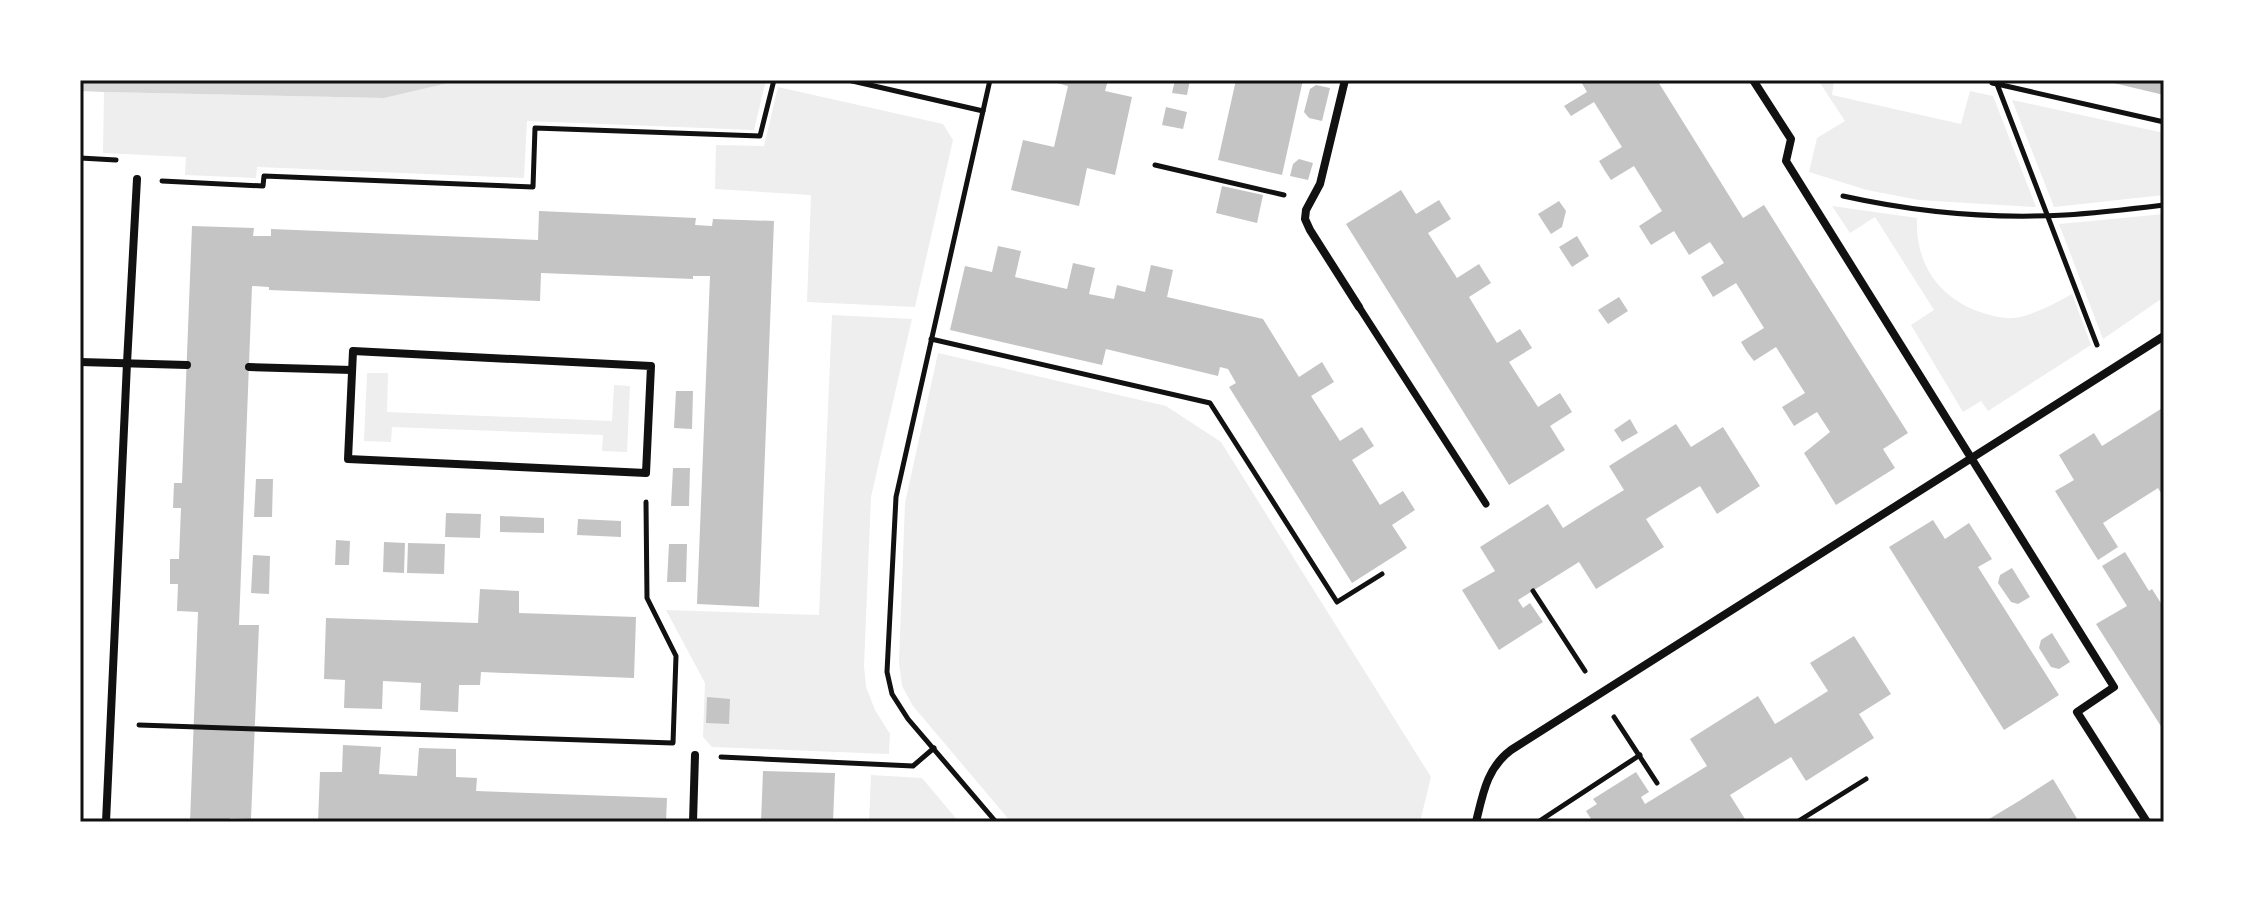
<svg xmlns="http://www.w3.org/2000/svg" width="2244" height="902" font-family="'Exo 2',sans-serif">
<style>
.green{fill:#eee}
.water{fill:#d9d9d9}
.building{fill:#c4c4c4}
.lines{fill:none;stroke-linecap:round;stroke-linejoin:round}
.path{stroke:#111;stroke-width:5}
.pedestrian{stroke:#111;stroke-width:7}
.minor{stroke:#111;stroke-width:8}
.neatline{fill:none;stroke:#111;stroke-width:3}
</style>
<rect width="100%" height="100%" fill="#fff"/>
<g class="green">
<path d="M450 80H766L754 130 527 121 524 178 257 167 256 178 185 175 186 157 103 153 104 92 384 98 443 84Z"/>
<path d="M1818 80H1834L1832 95 1961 124 1970 91 1993 96 2036 207 1919 200 1867 190 1809 172 1817 138 1845 121Z"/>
<path d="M778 87 943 124 953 140 915 307 807 302 811 195 715 189 716 145 764 146Z"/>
<path d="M2012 100 2164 133V195L2054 207Z"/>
<path d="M1832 206 1917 218C1915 261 1936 295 1977 311 1989 315 2001 319 2014 318 2034 315 2054 304 2072 294L2091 345 1988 411 1981 401 1963 412 1911 325 1934 310 1875 217 1850 233Z"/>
<path d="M2164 214V297L2103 339 2059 224Z"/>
<path d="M832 315 912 319 871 497 864 666 866 687 875 710 890 734 889 754 712 747 703 737 705 683 666 610 819 615Z"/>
<path d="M938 353 1166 406 1221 442 1431 777 1420 822H1011L913 706 902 686 899 662 905 503Z"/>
<path d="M367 373H388L387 412 612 421 614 385 630 386 627 452 602 451 603 435 392 427 391 442 364 441Z"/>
<path d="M871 775 922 778 959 822H869Z"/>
</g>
<path class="water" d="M80 80H450L444 84 384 98 104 92 80 91Z"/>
<g class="building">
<path d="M1046 80H1108L1105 91 1132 97 1115 175 1087 168 1079 206 1011 190 1023 140 1054 147 1068 86Z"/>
<path d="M1175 80H1190L1187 95 1172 93Z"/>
<path d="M1236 80H1303L1282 175 1218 160Z"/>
<path d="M1580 80H1657L1743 218 1764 205 1908 433 1883 449 1895 468 1836 505 1804 453 1830 432 1817 412 1794 426 1782 407 1805 393 1776 347 1754 361 1747 352 1741 342 1764 328 1736 283 1713 297 1701 277 1724 263 1710 242 1689 255 1674 231 1651 245 1639 226 1662 211 1634 166 1611 180 1605 171 1599 161 1622 147 1594 102 1571 116 1564 106 1587 92Z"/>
<path d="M2105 80H2164V95L2105 81Z"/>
<path d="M1316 85 1330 88 1322 121 1309 118 1304 112 1310 89Z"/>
<path d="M1166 107 1187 112 1183 129 1162 125Z"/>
<path d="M1299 159 1313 163 1308 180 1290 176 1293 164Z"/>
<path d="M1222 186 1263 195 1257 223 1216 213Z"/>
<path d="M1401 190 1416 214 1439 200 1451 219 1428 233 1457 278 1479 264 1491 283 1469 297 1497 343 1520 329 1532 348 1509 362 1538 407 1560 393 1572 412 1550 426 1565 450 1509 485 1346 224Z"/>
<path d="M1559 201 1566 211 1562 227 1551 234 1538 214Z"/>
<path d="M539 211 696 218 695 225 712 226 713 219 774 221 759 607 697 604 710 276H693V279L541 273 540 301 269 290V287L252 286 239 625H259L251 819 230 818V822H190L198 612 177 611 178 584H170V559H179L181 508H173L174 483H182L192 226 254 228 253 236H271V229L538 240Z"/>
<path d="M1577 236 1589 256 1572 267 1559 247Z"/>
<path d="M998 246 1021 251 1015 277 1067 289 1073 263 1095 268 1089 294 1114 299 1117 285 1145 292 1151 265 1173 270 1167 297 1263 319 1299 377 1322 362 1334 382 1311 396 1340 441 1362 427 1374 446 1352 460 1380 505 1403 491 1415 510 1392 525 1407 548 1352 583 1229 387 1236 383 1228 369 1220 367 1218 376 1106 349 1102 365 950 330 965 266 992 272Z"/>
<path d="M1619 297 1628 311 1608 324 1598 310Z"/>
<path d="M676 391H693L692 429 674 428Z"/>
<path d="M2164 407V498L2158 488 2103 523 2118 547 2098 560 2055 491 2074 480 2059 455 2094 433 2102 446Z"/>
<path d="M1630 419 1638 433 1622 442 1614 430Z"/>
<path d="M1676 424 1691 447 1723 427 1760 486 1717 514 1700 486 1646 519 1664 547 1596 589 1579 562 1518 600 1523 608 1530 603 1543 622 1499 650 1462 590 1495 571 1480 547 1548 504 1563 528 1593 509 1624 490 1609 466Z"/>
<path d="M673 468H690L689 506H671Z"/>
<path d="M256 479H273L272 517H254Z"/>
<path d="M446 513 481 514 480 538 445 537Z"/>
<path d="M500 516 544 518V533L500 532Z"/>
<path d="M578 519 621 521V537L577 535Z"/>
<path d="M1933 520 1945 539 1969 523 1992 559 1978 567 2059 695 2004 730 1889 547Z"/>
<path d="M336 540 350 541 349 565H335Z"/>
<path d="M384 542 405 543 404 573 383 572Z"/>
<path d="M408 543 445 544 444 574 407 573Z"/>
<path d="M669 544H687L686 582H667Z"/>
<path d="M2125 552 2149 591 2152 589 2164 608V731L2096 624 2127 606 2102 566Z"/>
<path d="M253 555 270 556 269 594 251 593Z"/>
<path d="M2012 568 2030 597 2018 604 2011 602 1998 583 2000 575Z"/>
<path d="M480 589 519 591V613L636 617 634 678 481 672 480 685H459L458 712 420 710 421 683 383 681 382 709 344 708 345 680 324 679 326 618 478 623Z"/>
<path d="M2052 633 2070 662 2059 669 2051 667 2039 648 2041 640Z"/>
<path d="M1854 636 1891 694 1859 714 1874 738 1806 781 1791 757 1730 795 1745 819 1741 822H1608L1606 819 1602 822H1593L1586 811 1597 804 1593 799 1636 772 1649 792 1641 797 1645 804 1707 766 1690 739 1758 696 1775 724 1828 691 1810 663Z"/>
<path d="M707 697 730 699 729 724 706 723Z"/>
<path d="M343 745 381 747 379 774 417 776 419 748 456 749V777L477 778 476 791 667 798 666 822H318L320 772H342Z"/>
<path d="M763 771 835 773 833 822H761Z"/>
<path d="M2053 779 2079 822H1984L2019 801Z"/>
</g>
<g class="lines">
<g class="path">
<path d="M848 80 983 111"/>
<path d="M990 80 896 497 887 672 892 694 908 719 996 822"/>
<path d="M1993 80 1992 83 1997 84 2164 122"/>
<path d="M1997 84 2097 345"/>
<path d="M80 158 116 160"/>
<path d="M1155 165 1284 195"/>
<path d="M162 181 263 186 264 176 533 187 535 128 760 136 774 80"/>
<path d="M1843 196C1915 212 1992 219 2065 215 2098 213 2131 209 2164 205"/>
<path d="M931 339 1210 403 1337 602 1382 574"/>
<path d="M1533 591 1585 671"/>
<path d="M1614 717 1657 783"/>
<path d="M139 725 673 743 676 656 647 598 646 502"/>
<path d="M721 757 913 766 934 748"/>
<path d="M1538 822 1640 755"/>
<path d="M1797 822 1866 779"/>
</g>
<path class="pedestrian" d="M1359 307 1486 504"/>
<g class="minor">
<path d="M1345 80 1320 184 1306 210 1305 219 1310 230 1359 307"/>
<path d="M1753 80 1791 139 1786 161 2114 687 2077 712 2147 822"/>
<path d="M353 351 651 366 646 473 348 459Z"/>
<path d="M80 362 187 365"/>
<path d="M249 367 352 370"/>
<path d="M106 822 127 363 137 179"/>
<path d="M693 822 695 755"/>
<path d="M1476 822C1483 793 1487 768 1511 750L2164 336"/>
</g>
</g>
<rect width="2244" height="902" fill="none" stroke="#ffffff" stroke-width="164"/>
<rect x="82" y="82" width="2080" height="738" class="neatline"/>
</svg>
